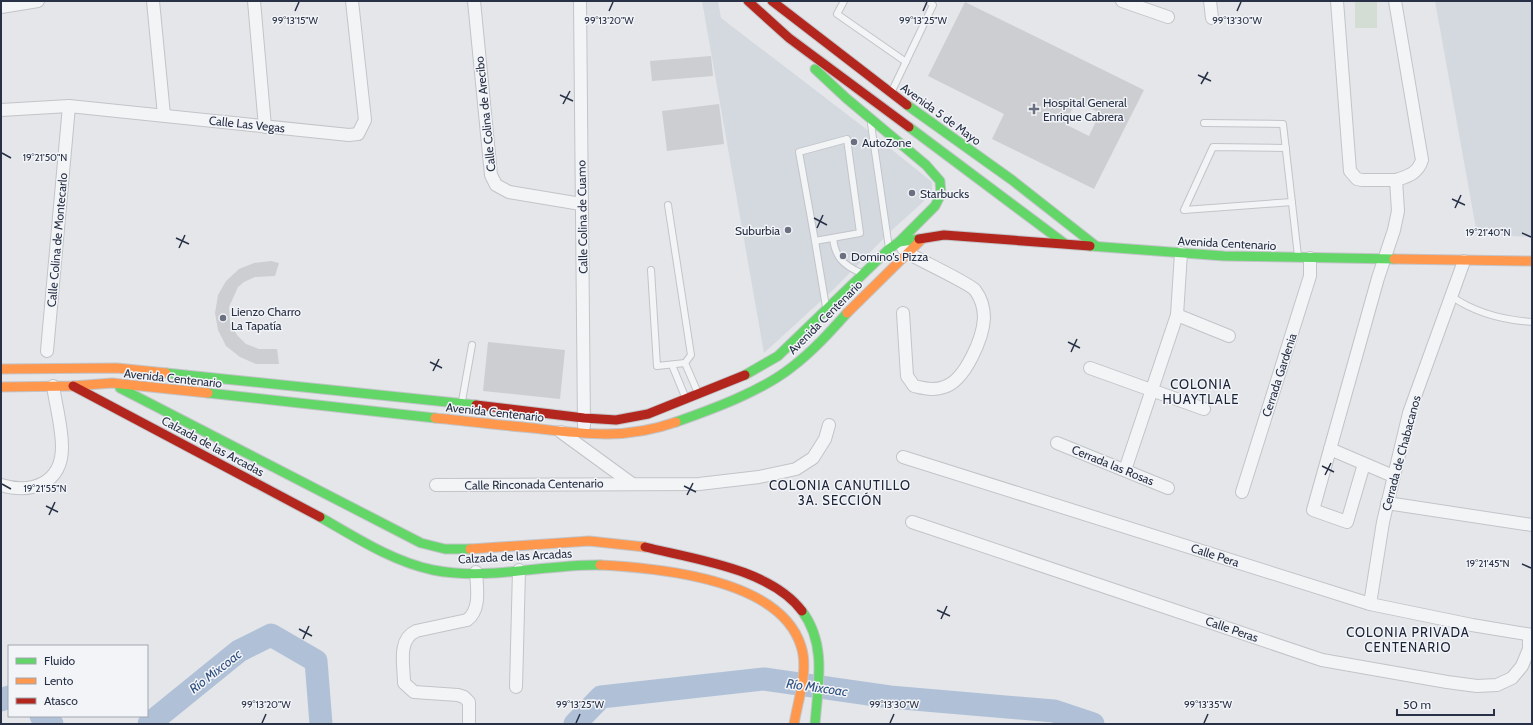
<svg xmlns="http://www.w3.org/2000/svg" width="1533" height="725" font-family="Cabin,sans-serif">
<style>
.built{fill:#d4d9e0}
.green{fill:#d4ddd4}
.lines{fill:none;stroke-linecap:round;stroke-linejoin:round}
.river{stroke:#b0c1d7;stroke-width:23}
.building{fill:#ccced2;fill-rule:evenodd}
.lane-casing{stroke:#c2c4c8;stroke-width:8}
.street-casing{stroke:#c2c4c8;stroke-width:14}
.fast-casing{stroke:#c2c4c8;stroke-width:11}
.slow-casing{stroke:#c2c4c8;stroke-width:11}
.jam-casing{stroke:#c2c4c8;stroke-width:11}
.lane{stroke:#f3f4f6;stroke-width:6}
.street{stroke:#f3f4f6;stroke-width:12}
.fast{stroke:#63d668;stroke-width:9}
.slow{stroke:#ff974d;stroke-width:9}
.jam{stroke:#b3261e;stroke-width:9}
.ticks{fill:none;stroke:#283145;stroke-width:1.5}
.poi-dot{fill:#6a707f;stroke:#f2f4f8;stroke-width:1.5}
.labels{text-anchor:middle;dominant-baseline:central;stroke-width:3;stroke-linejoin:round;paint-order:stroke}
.poi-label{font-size:12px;fill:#283145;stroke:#f2f4f8;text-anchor:start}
.street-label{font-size:12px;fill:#283145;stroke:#f2f4f8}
.neighbourhood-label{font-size:13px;letter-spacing:1px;fill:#1a2236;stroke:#f2f4f8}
.water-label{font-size:13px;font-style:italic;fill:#2d4e7e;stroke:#f2f4f8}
.ticks-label{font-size:10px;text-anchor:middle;fill:#283145;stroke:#f2f4f8;stroke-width:3;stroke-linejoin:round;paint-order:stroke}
</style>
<rect width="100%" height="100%" fill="#e4e6ea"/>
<g class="built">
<path d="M702 1H718L721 18 870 132 932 182V191L922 203 892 230 834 289 764 353Z"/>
<path d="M1435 1H1532V237L1477 234Z"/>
</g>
<rect class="green" x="1355" y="1" width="22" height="27"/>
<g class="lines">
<g class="river">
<path d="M1 700 9 697"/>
<path d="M41 716 52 724"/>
<path d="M149 724 239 651 271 635 316 661 321 724"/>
<path d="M575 724 601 697 764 679 890 697 1054 711 1093 724"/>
</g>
</g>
<g class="building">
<path d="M965 2 1144 90 1094 189 992 139 1004 114 928 76ZM1076 101 1100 113 1089 136 1065 124Z"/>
<path d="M711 56 713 76 652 81 650 61Z"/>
<path d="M719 104 724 144 667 151 662 111Z"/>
<path d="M271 261 279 263 275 276 255 277 244 282 238 287 229 307 230 323 237 335 246 344 259 349H277L279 364H256L240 357 226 346 218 330 215 313 218 295 226 281 239 269 254 263Z"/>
<path d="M488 342 565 350 560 399 483 391Z"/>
</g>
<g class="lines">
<g class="lane-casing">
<g id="lane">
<path d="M844 1 837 14 906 62"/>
<path d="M891 93 933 5 928 1"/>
<path d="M1204 123 1283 124 1298 256"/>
<path d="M871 124 889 248"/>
<path d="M847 139 860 233 815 241 799 152Z"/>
<path d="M1286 148 1213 147 1184 210 1292 202"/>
<path d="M833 238C835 257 843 265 861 273"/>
<path d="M815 241 826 307"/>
<path d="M651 270 657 366 685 363 691 355 668 205"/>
<path d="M1451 296C1475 313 1503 320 1532 322"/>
<path d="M685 363 698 393"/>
<path d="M672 365 686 399"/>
<path d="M462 401 472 345"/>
</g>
</g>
<g class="street-casing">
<g id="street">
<path d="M153 1 164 115"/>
<path d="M254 1 265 127"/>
<path d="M474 1 491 175 496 185 509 192 581 204"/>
<path d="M580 1 584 426"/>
<path d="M1122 1 1168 17"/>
<path d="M1210 1 1212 18"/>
<path d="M1337 1 1350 171 1357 179 1362 180H1396L1398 211 1394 230 1378 278 1313 510 1347 522 1364 464"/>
<path d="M1395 1 1422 160C1418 173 1409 176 1396 180"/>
<path d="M1 7 38 1"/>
<path d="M1 110 69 106 349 135 358 134 365 120 352 1"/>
<path d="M903 313 907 376 914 386C924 388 934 391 944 387 965 381 983 338 984 318 984 308 981 298 975 290 969 283 919 260 908 253L903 248"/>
<path d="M1177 315 1229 336"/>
<path d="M47 351 69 106"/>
<path d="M1090 368 1204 409"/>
<path d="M561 432 631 483"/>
<path d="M1057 443 1168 488"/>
<path d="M1330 449 1393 476"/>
<path d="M903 457 1370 604 1472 625 1532 635"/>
<path d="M1125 470 1177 315 1181 253"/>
<path d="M1 485C31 494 62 484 62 447 62 427 56 406 53 386"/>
<path d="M436 485 699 484 759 477 796 469 813 458 825 439 829 425"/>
<path d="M1242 492 1310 276V258"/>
<path d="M1387 503 1532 525"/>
<path d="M912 522 1322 660 1447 682 1477 686 1497 685 1512 678 1522 666 1529 649V635"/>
<path d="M1370 604 1383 522 1409 413 1464 261"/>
<path d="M516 687 519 570"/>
<path d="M469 724V702L464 697 458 695 414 692 404 683C404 665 397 640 416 631L467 620C481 610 477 588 476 572"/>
</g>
</g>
<g class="fast-casing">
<g id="fast">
<path d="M815 69 846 98 926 165 940 181 941 194 935 206 899 242"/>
<path d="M907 105 1012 180 1096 246"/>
<path d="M909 127 1064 243"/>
<path d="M1090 246 1224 256 1394 259"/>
<path d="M166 373 476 405"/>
<path d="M745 375 778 356 889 249 899 242 919 239"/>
<path d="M120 388 421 543 445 549H470"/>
<path d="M208 393 435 418"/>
<path d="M676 422C713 409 762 391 792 367 813 351 830 332 847 313"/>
<path d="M320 517C355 537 393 562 433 570 488 581 545 564 600 565"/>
<path d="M802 611C827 644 818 685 815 724"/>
</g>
</g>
<g class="slow-casing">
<g id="slow">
<path d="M1394 259 1532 261"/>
<path d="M847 313 921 240"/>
<path d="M1 369 117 368 166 373"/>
<path d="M1 387 73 386 112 383 208 393"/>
<path d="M435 418C467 421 499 425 532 428 584 434 625 440 676 422"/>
<path d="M470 549 589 541 645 547"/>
<path d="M600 565C659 568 780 579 801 646 809 670 798 700 794 724"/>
</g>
</g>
<g class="jam-casing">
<g id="jam">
<path d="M748 1 789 38 909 127"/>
<path d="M772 1 907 105"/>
<path d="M919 239 944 235 1090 246"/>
<path d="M73 386 320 517"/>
<path d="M476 405 584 418 616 420 648 414 745 375"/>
<path d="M645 547C694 559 771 569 802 611"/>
</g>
</g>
<use href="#lane" class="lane"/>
<use href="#street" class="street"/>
<use href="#fast" class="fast"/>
<use href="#slow" class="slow"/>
<use href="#jam" class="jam"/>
</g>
<path class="ticks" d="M295 11 299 2M609 11 613 2M923 11 927 2M1237 11 1241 2M1198 75 1211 81M1201 84 1208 72M560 95 573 101M563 104 570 91M2 153 11 158M1452 199 1465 205M1455 208 1461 195M814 218 827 225M817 228 823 215M1522 233 1531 237M176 238 189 244M179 248 185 235M1068 342 1080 348M1071 352 1077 339M430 362 442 368M433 371 439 359M1322 466 1334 472M1325 475 1331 463M2 484 11 489M684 486 696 492M687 495 693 483M46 506 58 512M49 515 55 502M1522 564 1531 568M937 610 950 616M941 619 947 606M299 629 312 636M303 639 309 626M262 723 266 714M576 723 580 714M890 723 894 714M1204 723 1208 714"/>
<g class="poi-dot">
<path d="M1032 103h4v4h4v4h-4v4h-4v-4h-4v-4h4z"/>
<circle cx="854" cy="142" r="4"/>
<circle cx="912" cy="193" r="4"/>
<circle cx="788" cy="230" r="4"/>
<circle cx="843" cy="256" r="4"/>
<circle cx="223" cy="318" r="4"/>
</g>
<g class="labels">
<g class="poi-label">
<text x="1043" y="102">Hospital General<tspan x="1043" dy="14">Enrique Cabrera</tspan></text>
<text x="862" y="142">AutoZone</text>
<text x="920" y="193">Starbucks</text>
<text x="780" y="230" text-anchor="end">Suburbia</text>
<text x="851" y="256">Domino's Pizza</text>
<text x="231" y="311">Lienzo Charro<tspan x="231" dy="14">La Tapatía</tspan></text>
</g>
<g class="street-label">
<text transform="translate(485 114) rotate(-96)">Calle Colina de Arecibo</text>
<text transform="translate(941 114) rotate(36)">Avenida 5 de Mayo</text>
<text transform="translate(247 124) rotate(6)">Calle Las Vegas</text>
<text transform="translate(582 217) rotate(-91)">Calle Colina de Cuamo</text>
<text transform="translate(57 240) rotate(-85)">Calle Colina de Montecarlo</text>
<text transform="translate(1227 243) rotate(3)">Avenida Centenario</text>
<text transform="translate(825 317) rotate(-45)">Avenida Centenario</text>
<text transform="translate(1279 375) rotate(-72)">Cerrada Gardenia</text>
<text transform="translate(173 378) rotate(6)">Avenida Centenario</text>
<text transform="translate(495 412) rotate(6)">Avenida Centenario</text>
<text transform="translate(213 446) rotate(28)">Calzada de las Arcadas</text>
<text transform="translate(1401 453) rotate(-75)">Cerrada de Chabacanos</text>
<text transform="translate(1113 465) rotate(22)">Cerrada las Rosas</text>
<text transform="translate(534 484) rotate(-1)">Calle Rinconada Centenario</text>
<text transform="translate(1215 555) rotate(18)">Calle Pera</text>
<text transform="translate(515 556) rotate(-3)">Calzada de las Arcadas</text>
<text transform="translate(1232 629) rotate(19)">Calle Peras</text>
</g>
<g class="neighbourhood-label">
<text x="1201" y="384">COLONIA<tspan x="1201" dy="15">HUAYTLALE</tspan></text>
<text x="840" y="485">COLONIA CANUTILLO<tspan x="840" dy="15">3A. SECCIÓN</tspan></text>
<text x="1408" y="632">COLONIA PRIVADA<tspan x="1408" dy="15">CENTENARIO</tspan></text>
</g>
<g class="water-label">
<text transform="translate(215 671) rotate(-38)">Río Mixcoac</text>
<text transform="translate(817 687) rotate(8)">Río Mixcoac</text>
</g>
</g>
<g class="ticks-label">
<text x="295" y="24">99°13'15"W</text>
<text x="609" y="24">99°13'20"W</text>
<text x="923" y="24">99°13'25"W</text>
<text x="1237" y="24">99°13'30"W</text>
<text x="45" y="161">19°21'50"N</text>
<text x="1488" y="236">19°21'40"N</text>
<text x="45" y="492">19°21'55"N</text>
<text x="1488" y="567">19°21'45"N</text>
<text x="266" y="708">99°13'20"W</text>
<text x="580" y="708">99°13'25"W</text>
<text x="894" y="708">99°13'30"W</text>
<text x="1208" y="708">99°13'35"W</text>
</g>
<rect width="1533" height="725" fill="none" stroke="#283145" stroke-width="4"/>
<rect x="8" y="645" width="140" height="72" fill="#f2f4f8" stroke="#a1a6b0"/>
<rect x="16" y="658" width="20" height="6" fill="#63d668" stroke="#a1a6b0"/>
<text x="44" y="665" font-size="12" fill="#283145">Fluido</text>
<rect x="16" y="678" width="20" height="6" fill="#ff974d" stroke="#a1a6b0"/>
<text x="44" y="685" font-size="12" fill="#283145">Lento</text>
<rect x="16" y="698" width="20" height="6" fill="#b3261e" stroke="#a1a6b0"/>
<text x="44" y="705" font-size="12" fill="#283145">Atasco</text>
<path d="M1397 709v6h97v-6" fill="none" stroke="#283145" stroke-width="2"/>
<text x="1403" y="709" font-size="12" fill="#283145" stroke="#f2f4f8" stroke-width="3" paint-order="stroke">50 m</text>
</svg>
